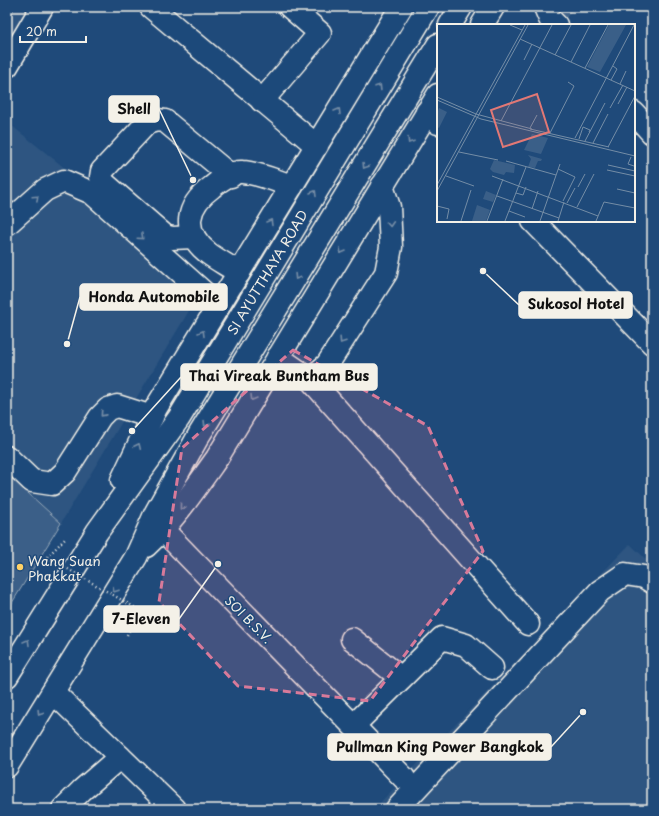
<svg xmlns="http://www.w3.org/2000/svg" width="659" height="816" font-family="'Playpen Sans',sans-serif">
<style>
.built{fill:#2d5581}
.green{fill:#3a5f88;stroke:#97a8b8}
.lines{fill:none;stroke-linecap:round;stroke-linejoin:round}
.minor-tunnel{stroke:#3f638a;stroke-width:22;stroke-dasharray:22 11;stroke-linecap:butt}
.minor-casing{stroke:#f4f1e8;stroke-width:25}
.major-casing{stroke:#f4f1e8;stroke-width:25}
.path{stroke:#f4f1e8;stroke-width:2.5;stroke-dasharray:1 3;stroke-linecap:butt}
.minor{stroke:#1f4a7a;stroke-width:22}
.major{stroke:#1f4a7a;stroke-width:22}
.rail{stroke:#f4f1e8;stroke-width:3;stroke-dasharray:6 3;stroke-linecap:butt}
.path-bridge{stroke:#f4f1e8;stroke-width:2.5;stroke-dasharray:1 3;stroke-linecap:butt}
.oneway{stroke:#748da6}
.marked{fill:#d87a9a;fill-opacity:0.2;stroke:#d87a9a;stroke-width:3;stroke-dasharray:8 5;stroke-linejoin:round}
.poi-dot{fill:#ffd166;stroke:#1f4a7a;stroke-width:1.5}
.labels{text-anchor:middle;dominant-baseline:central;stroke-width:3;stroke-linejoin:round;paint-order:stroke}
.street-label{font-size:13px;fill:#f4f1e8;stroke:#1f4a7a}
.poi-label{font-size:13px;fill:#f4f1e8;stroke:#1f4a7a;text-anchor:start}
.inset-road{fill:none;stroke:#748da6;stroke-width:1}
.view{fill:#e27875;fill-opacity:0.15;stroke:#e27875;stroke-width:2}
.inset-edge{fill:none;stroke:#f4f1e8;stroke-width:2}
.leader{fill:none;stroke:#f4f1e8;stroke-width:1.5}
.callout-dot{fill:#f4f1e8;stroke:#1f4a7a;stroke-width:1.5}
.callout{fill:#f4f1e8;stroke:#f4f1e8;stroke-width:1.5}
.callout-label{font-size:14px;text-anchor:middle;font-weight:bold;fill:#111}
</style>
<rect width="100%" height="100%" fill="#1f4a7a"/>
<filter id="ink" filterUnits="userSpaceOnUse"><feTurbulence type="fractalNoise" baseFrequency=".025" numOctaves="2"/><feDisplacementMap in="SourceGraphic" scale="8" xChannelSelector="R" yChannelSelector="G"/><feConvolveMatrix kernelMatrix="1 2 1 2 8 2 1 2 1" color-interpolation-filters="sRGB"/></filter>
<g filter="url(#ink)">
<g class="built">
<path d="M7 7H39L7 62Z"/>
<path d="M7 122 207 281 61 523 7 474Z"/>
<path d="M630 544 652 565V809H374Z"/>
</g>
<path class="green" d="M7 474 61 523 7 611Z"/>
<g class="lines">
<path class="minor-tunnel" d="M563 7 570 13"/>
<g class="minor-casing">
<g id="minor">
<path d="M151 7 317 146"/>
<path d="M545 7 550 19 556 25"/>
<path d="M7 66 42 7"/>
<path d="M262 101 320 33 290 7"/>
<path d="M427 112 438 123"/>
<path d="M634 113 652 133"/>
<path d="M533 221 652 343"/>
<path d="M7 224 45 190 64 181 92 193 219 306"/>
<path d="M194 237 172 238 165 236 104 183 101 177 102 171 147 123 157 120 165 121 231 176"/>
<path d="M239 273C229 266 217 260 208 253 181 231 186 206 212 187 219 181 233 171 242 172 259 173 276 181 292 186"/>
<path d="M278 357 310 379 327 365 386 273 391 247 389 207 382 186"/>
<path d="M310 379 528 624"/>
<path d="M7 457 32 481 52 484 65 472 100 417 108 409 117 406 152 417"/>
<path d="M163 530 404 778"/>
<path d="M352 639 401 678"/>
<path d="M53 692 174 809"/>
<path d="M354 725 442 638 466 645 492 668"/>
<path d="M63 809 82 790 120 757"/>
<path d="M397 809 600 591 625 574 644 577 652 582"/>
</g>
</g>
<g class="major-casing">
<g id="major">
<path d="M450 25 461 7"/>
<path d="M482 25 493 7"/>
<path d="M122 480 156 408 401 7"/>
<path d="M146 546C174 520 195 489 217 458L438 95"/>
<path d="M7 676 97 532 179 418 428 7"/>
<path d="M7 766 136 557 156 512 199 435 438 45"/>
</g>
</g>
<g class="path">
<path d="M47 557 65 539"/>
<path d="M127 635 139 610"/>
</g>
<use href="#minor" class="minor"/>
<use href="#major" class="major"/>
<path class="rail" d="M7 18 13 7"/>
<path class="path-bridge" d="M47 557 139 610"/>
</g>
<defs><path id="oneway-chevron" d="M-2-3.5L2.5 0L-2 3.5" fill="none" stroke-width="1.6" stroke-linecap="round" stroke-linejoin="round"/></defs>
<g class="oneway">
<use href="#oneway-chevron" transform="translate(379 87) rotate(-58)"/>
<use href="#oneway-chevron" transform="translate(338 111) rotate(-59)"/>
<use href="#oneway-chevron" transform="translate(410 141) rotate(122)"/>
<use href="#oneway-chevron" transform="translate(365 166) rotate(122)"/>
<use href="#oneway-chevron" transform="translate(314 193) rotate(-59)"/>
<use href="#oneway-chevron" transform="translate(36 198) rotate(-43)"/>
<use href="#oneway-chevron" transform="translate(270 222) rotate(-59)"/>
<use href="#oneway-chevron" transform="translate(390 224) rotate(87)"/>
<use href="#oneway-chevron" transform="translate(141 237) rotate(42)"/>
<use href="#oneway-chevron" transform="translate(342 251) rotate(121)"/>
<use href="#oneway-chevron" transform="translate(297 277) rotate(122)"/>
<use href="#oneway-chevron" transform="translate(202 333) rotate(-59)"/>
<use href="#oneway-chevron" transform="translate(342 341) rotate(123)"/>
<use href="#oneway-chevron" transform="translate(253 398) rotate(121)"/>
<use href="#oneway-chevron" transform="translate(103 414) rotate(132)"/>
<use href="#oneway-chevron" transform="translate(206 424) rotate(122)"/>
<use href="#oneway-chevron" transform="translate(138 446) rotate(-65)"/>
<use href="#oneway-chevron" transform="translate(182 507) rotate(129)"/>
<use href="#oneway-chevron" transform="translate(115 590) rotate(122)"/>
<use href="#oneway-chevron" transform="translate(27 642) rotate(-59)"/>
<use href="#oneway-chevron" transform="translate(40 713) rotate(122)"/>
</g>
</g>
<path class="marked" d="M293 350 428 426 483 551 370 701 238 686 159 602 182 448Z"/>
<circle class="poi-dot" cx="20" cy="567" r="4"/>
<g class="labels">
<g class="street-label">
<text transform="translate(267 272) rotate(-59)">SI AYUTTHAYA ROAD</text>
<text transform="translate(249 619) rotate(45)">SOI B.S.V.</text>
</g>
<g class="poi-label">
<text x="28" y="560">Wang Suan<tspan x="28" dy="15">Phakkat</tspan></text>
</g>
</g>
<g transform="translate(437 24)">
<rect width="198" height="198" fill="#1f4a7a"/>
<path d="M172 1H189L163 48 150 43ZM2 84 10 88 2 104 0 103V90ZM95 110 111 114 104 130 87 126ZM91 131 105 135 104 137H101L98 144 91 143 94 135ZM57 136 78 141 77 149 69 148 67 151 56 148 53 145ZM49 167 59 171 56 178 46 175ZM40 181 53 186 49 197H35Z" fill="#3a5f88"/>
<path class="inset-road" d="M73 1 85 6M83 15 198 67M118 31 134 1M87 36 95 20M134 38 153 1M148 44 171 1M174 56 180 45 176 42M183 60 189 47M0 73 39 90 95 105M0 76 44 95 198 132M181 80 190 63M173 84 186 61M64 97 115 1M93 104 100 91M93 105 172 123M113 109 137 62 131 58M138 114 197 1M142 115 146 103 153 106 152 108M148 117 168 79M156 119 171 90M171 123 198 72M22 128 61 136M194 133 191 140 197 142M69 137 119 151M171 141 198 147M121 145 138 153 126 177M170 146 198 152M9 152 37 162M55 152 161 192M0 161 88 1M141 163 148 150M180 165 198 169M0 167 91 1M79 169 86 171 89 163M60 172 122 194M130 179 138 164M0 182 12 185 10 195M140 183 157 150M95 185 101 167M72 187 88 193M24 197 34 166M50 197 66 155M68 197 89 143M103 197 123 140M121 197 127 178M159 197 167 178 198 184"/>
<path class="view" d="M100 70 112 108 66 123 54 86Z"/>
<rect width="198" height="198" class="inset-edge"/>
</g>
<path class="leader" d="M193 180L159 109M67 344L80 297M483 271L519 305M132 431L181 377M218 564L179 619M583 712L551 747"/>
<g class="callout-dot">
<circle cx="193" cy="180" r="4"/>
<circle cx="67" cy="344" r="4"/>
<circle cx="483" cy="271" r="4"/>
<circle cx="132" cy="431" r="4"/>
<circle cx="218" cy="564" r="4"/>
<circle cx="583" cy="712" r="4"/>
</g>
<g class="callout">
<rect x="109" y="96" width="50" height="26" rx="4"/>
<rect x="80" y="284" width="147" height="26" rx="4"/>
<rect x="519" y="292" width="113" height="26" rx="4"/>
<rect x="181" y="364" width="196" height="26" rx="4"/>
<rect x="104" y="606" width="75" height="26" rx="4"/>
<rect x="328" y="734" width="223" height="26" rx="4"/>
</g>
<g class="callout-label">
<text x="134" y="114">Shell</text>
<text x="154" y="302">Honda Automobile</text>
<text x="576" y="309">Sukosol Hotel</text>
<text x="279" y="381">Thai Vireak Buntham Bus</text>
<text x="141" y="624">7-Eleven</text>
<text x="440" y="752">Pullman King Power Bangkok</text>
</g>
<rect width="659" height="816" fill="none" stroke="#1f4a7a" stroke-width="24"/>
<rect x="12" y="12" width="635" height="792" fill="none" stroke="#f4f1e8" stroke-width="1.5" filter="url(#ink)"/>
<path d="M20 36v6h66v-6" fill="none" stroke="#f4f1e8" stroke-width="2"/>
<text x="26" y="36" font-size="12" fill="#f4f1e8" stroke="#1f4a7a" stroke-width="3" paint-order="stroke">20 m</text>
</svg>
